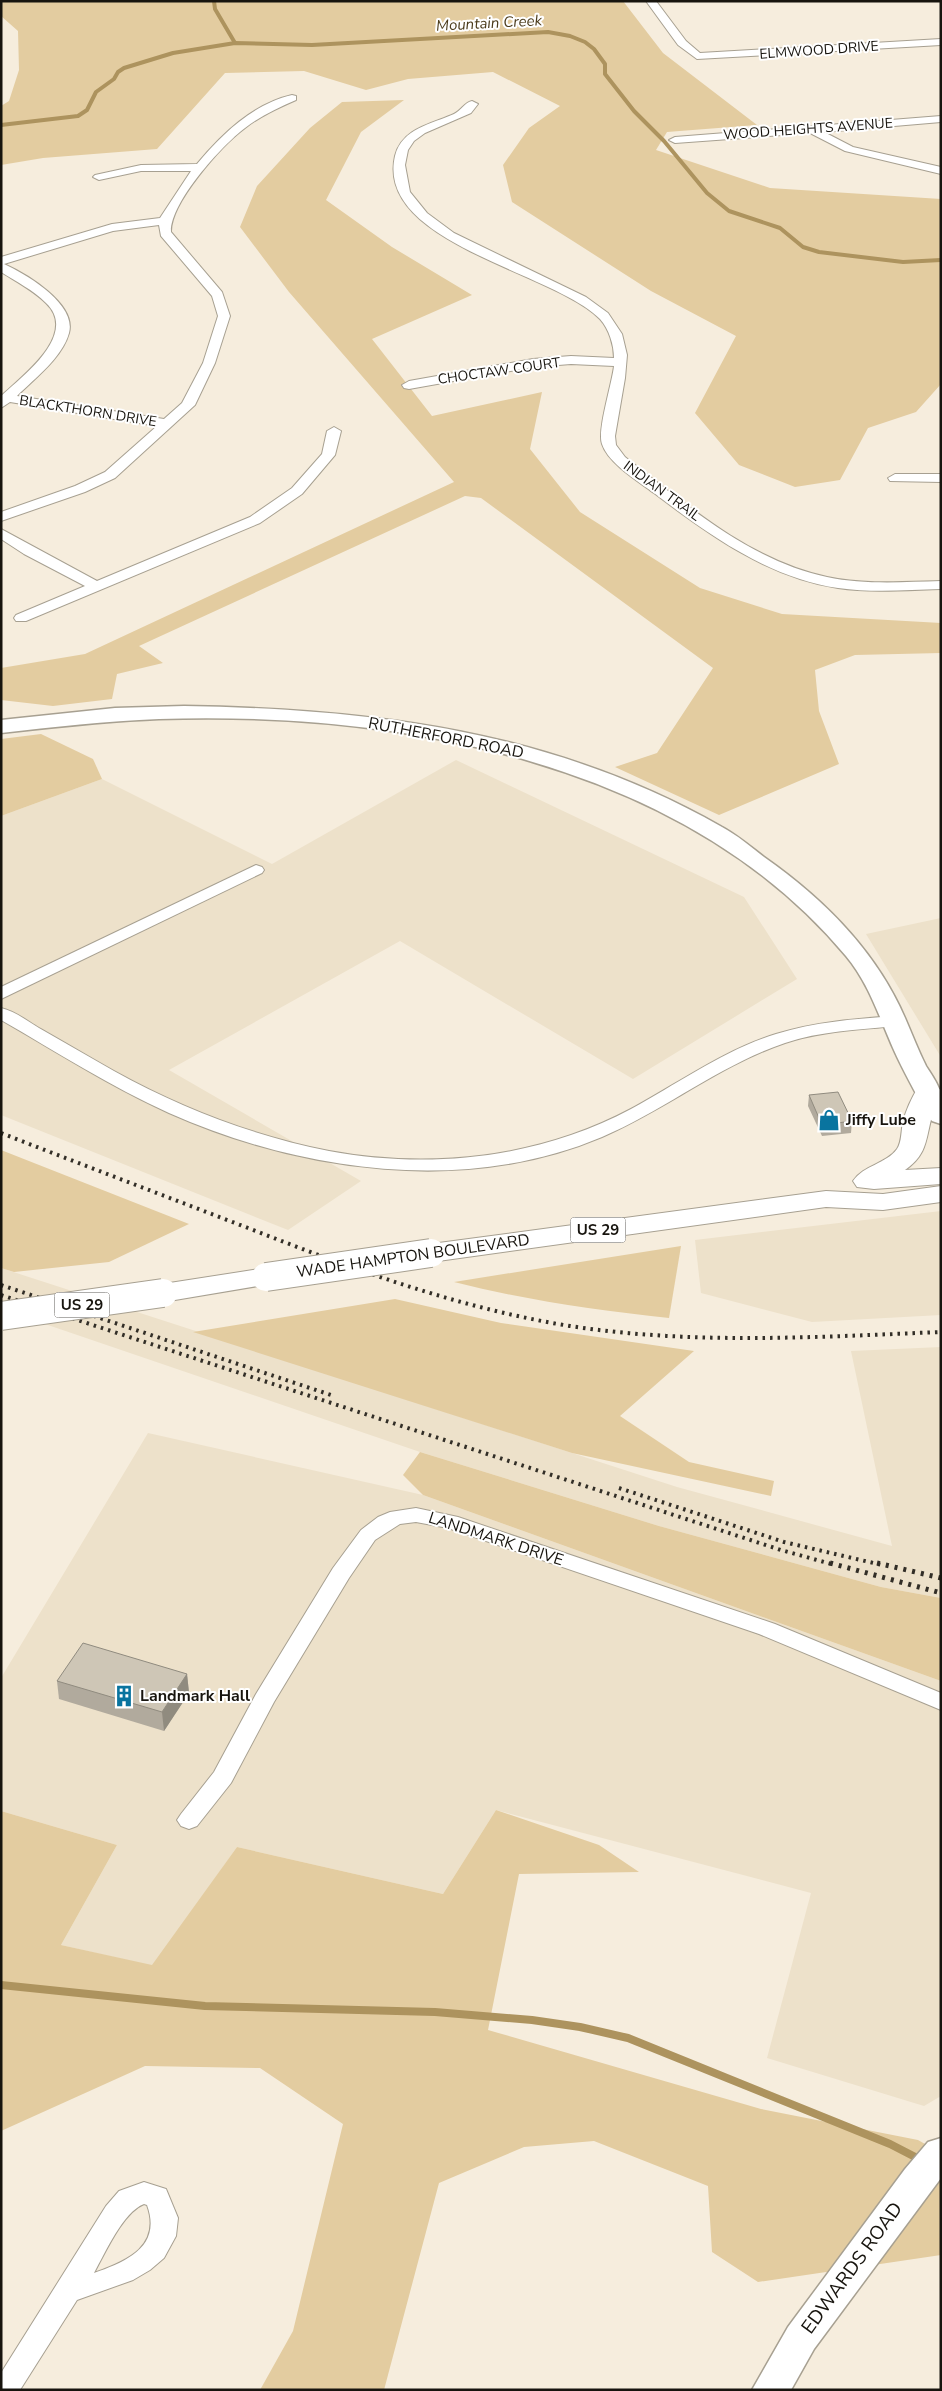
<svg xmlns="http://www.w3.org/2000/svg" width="942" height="2391" font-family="'Nunito Sans',sans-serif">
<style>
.built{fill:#ede1ca}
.green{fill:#e3cca0}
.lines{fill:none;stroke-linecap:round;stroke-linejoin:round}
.stream-far1{stroke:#ad935e;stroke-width:4}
.stream{stroke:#ad935e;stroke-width:8}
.street-casing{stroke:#a7a091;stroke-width:2}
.secondary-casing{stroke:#a7a091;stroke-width:3}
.primary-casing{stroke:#a7a091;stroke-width:2}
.street{fill:#fff;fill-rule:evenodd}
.secondary{fill:#fff;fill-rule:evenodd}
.primary{fill:#fff;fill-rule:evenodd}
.rail-far1{stroke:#322e27;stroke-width:4;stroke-dasharray:2.5 5;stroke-linecap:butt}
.rail{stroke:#322e27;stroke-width:5;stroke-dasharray:3 6;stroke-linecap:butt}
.primary-bridge-casing{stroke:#a7a091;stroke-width:30;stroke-linecap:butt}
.primary-bridge{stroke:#fff;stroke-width:28}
.wall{fill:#b1aa9d}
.shaded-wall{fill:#908b7f}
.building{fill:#cec6b6;stroke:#908b7f}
.labels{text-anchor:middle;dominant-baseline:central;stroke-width:4;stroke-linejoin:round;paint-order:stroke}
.far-street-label{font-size:14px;fill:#17140e;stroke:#fff}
.far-water-label{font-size:15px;font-style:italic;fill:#4b3b1b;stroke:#fff}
.shield{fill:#fff;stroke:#5d5a56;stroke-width:1}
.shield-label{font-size:15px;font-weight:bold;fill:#17140e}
.street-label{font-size:16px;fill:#17140e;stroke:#fff}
.poi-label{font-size:16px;font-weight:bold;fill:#17140e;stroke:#fff;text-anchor:start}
.near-street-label{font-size:19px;fill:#17140e;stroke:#fff}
</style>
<rect width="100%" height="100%" fill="#f6eddd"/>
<g class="built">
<path d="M456 760 744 897 797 979 633 1079 400 941 169 1070 361 1181 288 1230 1 1115V816L102 779 272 864Z"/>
<path d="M941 918V1057L866 934Z"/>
<path d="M941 1211V1315L812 1322 701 1293 695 1240Z"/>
<path d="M1 1268 677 1487 892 1546 851 1351 941 1347V1598L881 1587 659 1526 420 1452 1 1309Z"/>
<path d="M148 1433 423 1495 941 1681V2096L924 2106 767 2058 811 1893 496 1810 443 1894 237 1847 153 1966 61 1945 117 1845 1 1811V1678Z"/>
</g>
<g class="green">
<path d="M1 1H623L663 53 757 125 667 132 656 150 770 188 941 199V384L916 412 868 428 840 480 795 487 739 465 695 413 736 336 651 291 512 202 503 165 529 128 560 106 493 72 408 79 366 90 304 71 225 73 157 149 43 158 1 165V106L9 101 19 70 18 31 1 16Z"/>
<path d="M404 100 361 132 326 200 392 247 472 295 372 339 432 416 542 392 530 449 580 512 700 588 782 614 941 623V653L855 655 815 670 819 711 839 764 719 815 615 767 657 753 713 668 481 498 465 496 139 646 163 663 117 674 112 699 53 706 1 700V668L85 654 454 482 289 292 240 227 257 186 310 128 342 102Z"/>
<path d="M41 734 93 759 102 779 1 816V739Z"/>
<path d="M1 1150 189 1224 109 1262 14 1272 1 1268Z"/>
<path d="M681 1246 669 1318C596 1310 525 1300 454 1282Z"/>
<path d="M395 1299 501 1323 694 1351 620 1416 689 1462 774 1481 771 1496 572 1453 193 1332Z"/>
<path d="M420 1452 659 1526 881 1587 941 1598V1681L423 1495 403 1475Z"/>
<path d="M496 1810 599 1845 639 1872 519 1874 488 2030 761 2109 918 2140 941 2153V2255L758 2282 712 2252 708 2186 594 2141 524 2147 439 2183 384 2390H260L293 2331 343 2124 260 2068 145 2066 1 2131V1811L117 1845 61 1945 152 1965 237 1847 443 1894Z"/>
</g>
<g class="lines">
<g class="stream-far1">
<path d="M214 1 215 9 235 43"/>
<path d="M1 125 78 116 87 110 96 92 114 79 118 72 124 68 173 53 235 43 312 45 548 32 570 36 585 42 594 49 605 64V74L634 111 664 141 707 193 729 211 780 228 803 247 819 252 903 262 941 260"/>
</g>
<path class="stream" d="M1 1985 205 2006 435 2012 532 2020 580 2027 628 2038 890 2144 921 2160"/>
<g class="street-casing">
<g id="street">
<path d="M646 1H656L686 41 700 53 941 39V45L697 59 678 45Z"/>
<path d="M292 95 296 96V100C278 108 260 116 245 128 221 146 170 203 171 232L222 292 230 316 215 363 195 405 115 478 85 492 1 521V512L75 486 105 472 157 426 10 402 1 408V396C23 376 79 334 46 303 33 290 17 282 1 272V257L112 224 160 218 191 171H141L99 180 93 177 95 175 141 165 197 164C222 134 253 104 292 95ZM159 225 161 236 212 296 218 316 203 363 182 403 164 419 17 396C35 378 62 358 69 333 77 304 26 274 4 264L113 231Z"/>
<path d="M472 101 478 104 471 113 425 133 414 141 408 150 405 165 410 192 427 213 454 233 586 297 608 313 622 334 627 355 625 378 615 436 616 445 625 457C685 504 750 561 827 577 864 585 903 582 941 581V589C907 590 872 593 838 588 769 578 709 535 654 493 639 482 608 463 602 444 597 430 612 384 614 366L571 364 533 367 409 389 404 388 402 385 409 381 533 359 571 356 614 358C614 345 609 329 600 319 554 272 375 243 395 156 402 128 432 124 454 114 461 111 465 102 472 101Z"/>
<path d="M941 116V122L824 132 853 147 941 167V174L845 151 810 133 675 143 669 140 675 137Z"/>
<path d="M334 427 341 431 335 455 302 494 260 523 26 621H16L14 618 16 615 85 586 24 554 1 539V529L97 581 250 517 292 488 322 454 327 431Z"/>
<path d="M895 474H941V482L890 481 888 478Z"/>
<path d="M256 865 262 867 264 870 262 873 1 999V987Z"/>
<path d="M1 1008C15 1011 27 1021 39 1028 64 1042 89 1057 114 1071 181 1108 253 1136 329 1151 431 1170 539 1158 631 1109 679 1083 724 1050 776 1034 814 1022 854 1019 894 1016L900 1017 903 1021 900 1025 894 1026C858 1030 820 1031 785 1043 720 1065 665 1110 602 1137 465 1195 302 1172 169 1113 111 1087 57 1052 1 1020Z"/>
<path d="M416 1508 458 1517 775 1624 941 1693V1710L759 1634 448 1528 416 1522 400 1524 375 1540 349 1578 274 1702 231 1783 197 1826 189 1829 181 1826 177 1820 181 1814 214 1772 256 1694 333 1568 361 1530 378 1517 390 1512Z"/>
<path d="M144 2182 166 2189 178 2218 176 2236 164 2258 150 2270 133 2280 77 2300 20 2390H1V2373L106 2206 119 2191ZM144 2204 147 2205C162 2246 128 2261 94 2273 105 2253 123 2212 144 2204Z"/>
</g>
</g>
<g class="secondary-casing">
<g id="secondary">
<path d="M184 706C374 709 554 731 722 827 737 835 751 847 764 857 824 899 876 951 905 1018 912 1034 918 1050 926 1066 931 1074 937 1082 940 1091 942 1100 941 1114 941 1124L932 1121 928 1116C916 1093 903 1071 893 1048 879 1016 868 982 846 956 684 762 399 711 159 719 106 721 54 727 1 733V720L115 708Z"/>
<path d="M941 2138V2178L814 2349 791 2390H752L788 2327 905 2169 928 2142Z"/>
</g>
</g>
<g class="primary-casing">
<g id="primary">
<path d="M928 1084 941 1090V1112L934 1110C925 1135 930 1153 905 1170L941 1168V1184L874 1189 857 1187 853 1181C864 1165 886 1164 897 1149 902 1142 901 1131 903 1122 906 1110 912 1097 919 1086Z"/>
<path d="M941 1186V1202L883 1210 826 1207 431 1262 421 1259 417 1253 421 1247 431 1244 826 1191 883 1194Z"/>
<path d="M266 1268 276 1271 280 1277 276 1283 163 1302 153 1299 149 1293 153 1287 163 1284Z"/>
</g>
</g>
<use href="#street" class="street"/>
<use href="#secondary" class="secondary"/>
<use href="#primary" class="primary"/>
<g class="rail-far1">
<path d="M1 1133C83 1165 165 1196 248 1228 353 1269 458 1308 570 1326 693 1345 817 1337 941 1332"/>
<path d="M1 1285 331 1395"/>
<path d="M1 1295 781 1550 835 1565"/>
<path d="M619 1488 784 1542 882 1565"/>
</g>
<g class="rail">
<path d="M830 1563 941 1593"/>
<path d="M877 1563 941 1578"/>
</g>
<g class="primary-bridge-casing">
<g id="primary-bridge">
<path d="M266 1277 431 1253"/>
<path d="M1 1316 163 1293"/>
</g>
</g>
<use href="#primary-bridge" class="primary-bridge"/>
</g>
<g class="wall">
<path d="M809 1095 852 1121 851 1133 822 1136 808 1106Z"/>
<path d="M187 1674 189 1693 164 1731 59 1699 57 1681Z"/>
</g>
<path class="shaded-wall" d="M187 1674 189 1693 164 1731 162 1712Z"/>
<g class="building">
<path d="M838 1092 852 1121 822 1125 809 1095Z"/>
<path d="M83 1643 187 1674 162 1712 57 1681Z"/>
</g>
<defs>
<g id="shop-bare" transform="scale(1.725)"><path d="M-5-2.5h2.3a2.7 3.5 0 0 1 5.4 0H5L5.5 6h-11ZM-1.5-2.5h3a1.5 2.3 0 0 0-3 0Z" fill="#09749f" stroke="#fff" stroke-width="2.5" paint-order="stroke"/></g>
<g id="building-bare" transform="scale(1.725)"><path d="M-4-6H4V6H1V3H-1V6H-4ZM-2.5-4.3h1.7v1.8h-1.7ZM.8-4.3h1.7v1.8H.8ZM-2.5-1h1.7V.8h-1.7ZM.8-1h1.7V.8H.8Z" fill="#09749f" stroke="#fff" stroke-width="2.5" paint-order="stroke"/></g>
</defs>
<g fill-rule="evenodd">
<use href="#shop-bare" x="829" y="1120"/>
<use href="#building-bare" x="124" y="1696"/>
</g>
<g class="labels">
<g class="far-street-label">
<text transform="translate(819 50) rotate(-4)">ELMWOOD DRIVE</text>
<text transform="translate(808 129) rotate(-4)">WOOD HEIGHTS AVENUE</text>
<text transform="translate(499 371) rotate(-8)">CHOCTAW COURT</text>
<text transform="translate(88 411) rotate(9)">BLACKTHORN DRIVE</text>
<text transform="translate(662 491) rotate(36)">INDIAN TRAIL</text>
</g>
<g class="far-water-label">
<text transform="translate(489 23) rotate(-3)">Mountain Creek</text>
</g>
<g class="shield">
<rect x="570.5" y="1217.5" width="55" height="25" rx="4"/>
<rect x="54.5" y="1292.5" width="55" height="25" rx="4"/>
</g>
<g class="shield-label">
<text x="598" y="1230">US 29</text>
<text x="82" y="1305">US 29</text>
</g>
<g class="street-label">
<text transform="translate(446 738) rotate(11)">RUTHERFORD ROAD</text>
<text transform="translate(413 1256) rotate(-8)">WADE HAMPTON BOULEVARD</text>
<text transform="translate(496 1539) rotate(18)">LANDMARK DRIVE</text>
</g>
<g class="poi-label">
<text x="846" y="1120">Jiffy Lube</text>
<text x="140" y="1696">Landmark Hall</text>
</g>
<g class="near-street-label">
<text transform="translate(852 2268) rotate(-54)">EDWARDS ROAD</text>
</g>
</g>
<rect width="942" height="2391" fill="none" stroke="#17140e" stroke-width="5"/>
</svg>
